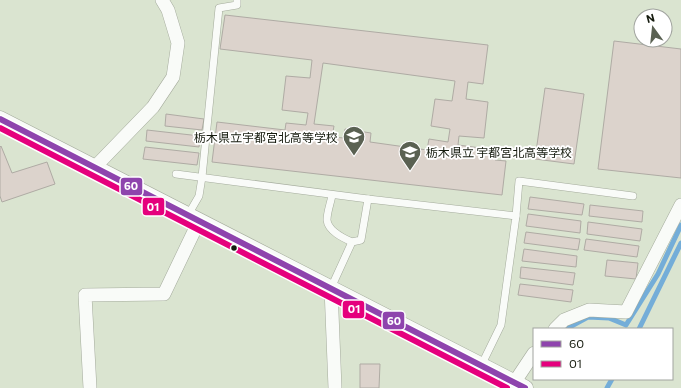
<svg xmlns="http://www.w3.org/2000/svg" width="681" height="388" font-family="Commissioner,'Noto Sans JP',sans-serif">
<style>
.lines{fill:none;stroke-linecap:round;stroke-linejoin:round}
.stream{stroke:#74add8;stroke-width:5}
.building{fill:#dcd3cc;stroke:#afaba4;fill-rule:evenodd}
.service-casing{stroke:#a4ab9c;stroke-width:8}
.minor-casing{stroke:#a4ab9c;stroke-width:14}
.tertiary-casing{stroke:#a4ab9c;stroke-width:17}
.service{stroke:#f9fbf8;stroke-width:7}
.minor{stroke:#f9fbf8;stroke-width:13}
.tertiary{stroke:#f9fbf8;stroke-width:16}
.bus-1-casing{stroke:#fff;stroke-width:9}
.bus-2-casing{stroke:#fff;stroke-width:9}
.bus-1{stroke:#8e44ad;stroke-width:6}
.bus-2{stroke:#e5007d;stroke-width:6}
.bus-dot{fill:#151b0e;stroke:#fff;stroke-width:1.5}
.labels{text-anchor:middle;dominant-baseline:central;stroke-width:3.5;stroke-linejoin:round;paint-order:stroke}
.poi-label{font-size:12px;fill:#151b0e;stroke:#fff;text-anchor:end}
.line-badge{stroke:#fff;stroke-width:1.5}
.badge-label{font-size:11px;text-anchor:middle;font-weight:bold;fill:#fff}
</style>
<rect width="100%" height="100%" fill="#dae4d0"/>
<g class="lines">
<g class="stream">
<path d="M566 329 588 317 609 318 626 325 658 274 681 225"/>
<path d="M639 329 681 243"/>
<path d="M607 388 612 379"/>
</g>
</g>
<g class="building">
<path d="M225 15 488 45 483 84 468 82 466 99 488 102 484 138 459 136 458 145 496 150 495 160 506 161 502 195 212 162 217 122 285 130 286 123 306 125 308 113 282 110 286 76 310 78 312 60 220 49ZM323 63 455 81 452 101 435 99 431 126 450 129 448 142 429 139 427 150 370 142 371 133 345 129 344 138 332 137 334 126 314 124Z"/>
<path d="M614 41 681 49V178L598 169Z"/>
<path d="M545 88 584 94 574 164 535 159Z"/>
<path d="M166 114 204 119 202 130 165 126Z"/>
<path d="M147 130 200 136 199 147 146 141Z"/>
<path d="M1 146 12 173 47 162 55 184 2 202 0 196V147Z"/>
<path d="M145 147 199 153 197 165 143 159Z"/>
<path d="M530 197 584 204 582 215 528 209Z"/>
<path d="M590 205 643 211 642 222 589 216Z"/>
<path d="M528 214 581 221 580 233 526 226Z"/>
<path d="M588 222 642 229 640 241 587 234Z"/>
<path d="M526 232 580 239 578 250 524 243Z"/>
<path d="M586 239 639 246 637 257 584 250Z"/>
<path d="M524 249 577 256 576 267 522 261Z"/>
<path d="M607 260 638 263 636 279 605 276Z"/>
<path d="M521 267 575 273 573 285 520 278Z"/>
<path d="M520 284 573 290 571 302 518 295Z"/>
<path d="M360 364H380L379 388H360Z"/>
</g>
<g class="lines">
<g class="service-casing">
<g id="service">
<path d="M176 174 368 199"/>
<path d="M332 195C331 202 327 212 327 220 328 231 343 238 352 242"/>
<path d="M188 215 199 196 202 177 219 8 237 5V0"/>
<path d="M516 216 519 181 633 196"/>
<path d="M331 288 352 242 361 240 368 199 516 216 501 325 481 366"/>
</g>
</g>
<g class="minor-casing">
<g id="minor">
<path d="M95 167 153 107 173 77 178 43 168 10 162 0"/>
<path d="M331 288 335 388"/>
<path d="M555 329 564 320 589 310 626 312 681 205"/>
<path d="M514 383 534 353"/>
<path d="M90 388 85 295 164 294 199 221"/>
</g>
</g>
<g class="tertiary-casing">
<path id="tertiary" d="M0 119 525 388"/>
</g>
<use href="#service" class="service"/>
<use href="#minor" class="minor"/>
<use href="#tertiary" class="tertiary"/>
<g class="bus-1-casing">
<path id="bus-1" d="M0 119 525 388"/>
</g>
<g class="bus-2-casing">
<path id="bus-2" d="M0 128 507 388"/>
</g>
<use href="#bus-1" class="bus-1"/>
<use href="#bus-2" class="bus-2"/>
</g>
<defs>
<g id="school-pin" transform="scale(1.15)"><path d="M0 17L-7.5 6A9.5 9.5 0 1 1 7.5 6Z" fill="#5a6152" stroke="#fff"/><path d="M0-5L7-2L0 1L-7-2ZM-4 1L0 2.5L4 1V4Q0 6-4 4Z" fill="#fff"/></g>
</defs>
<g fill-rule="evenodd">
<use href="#school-pin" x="354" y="137"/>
<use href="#school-pin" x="410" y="152"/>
</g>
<circle class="bus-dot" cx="234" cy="248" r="3.5"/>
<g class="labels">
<g class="poi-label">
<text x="338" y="137">栃木県立宇都宮北高等学校</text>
<text x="426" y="152" text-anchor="start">栃木県立 宇都宮北高等学校</text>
</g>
</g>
<g class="line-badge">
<rect x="120" y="177" width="23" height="19" rx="4" fill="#8e44ad"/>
<rect x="142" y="197" width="23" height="19" rx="4" fill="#e5007d"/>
<rect x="342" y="300" width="23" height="19" rx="4" fill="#e5007d"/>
<rect x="382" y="311" width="23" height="19" rx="4" fill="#8e44ad"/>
</g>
<g class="badge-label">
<text x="131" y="190">60</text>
<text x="153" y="211">01</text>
<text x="354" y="313">01</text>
<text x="394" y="325">60</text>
</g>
<rect x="533" y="328" width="140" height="52" fill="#ffffff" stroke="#a1a49f"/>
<rect x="541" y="341" width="20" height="6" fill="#8e44ad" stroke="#a1a49f"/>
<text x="569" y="348" font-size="12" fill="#151b0e">60</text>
<rect x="541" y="361" width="20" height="6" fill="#e5007d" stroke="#a1a49f"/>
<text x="569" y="368" font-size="12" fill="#151b0e">01</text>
<g transform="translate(653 28) rotate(345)"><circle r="19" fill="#ffffff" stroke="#a1a49f"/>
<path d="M0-3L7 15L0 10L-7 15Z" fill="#5a6152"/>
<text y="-6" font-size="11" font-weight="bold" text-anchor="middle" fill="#151b0e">N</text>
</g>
</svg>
